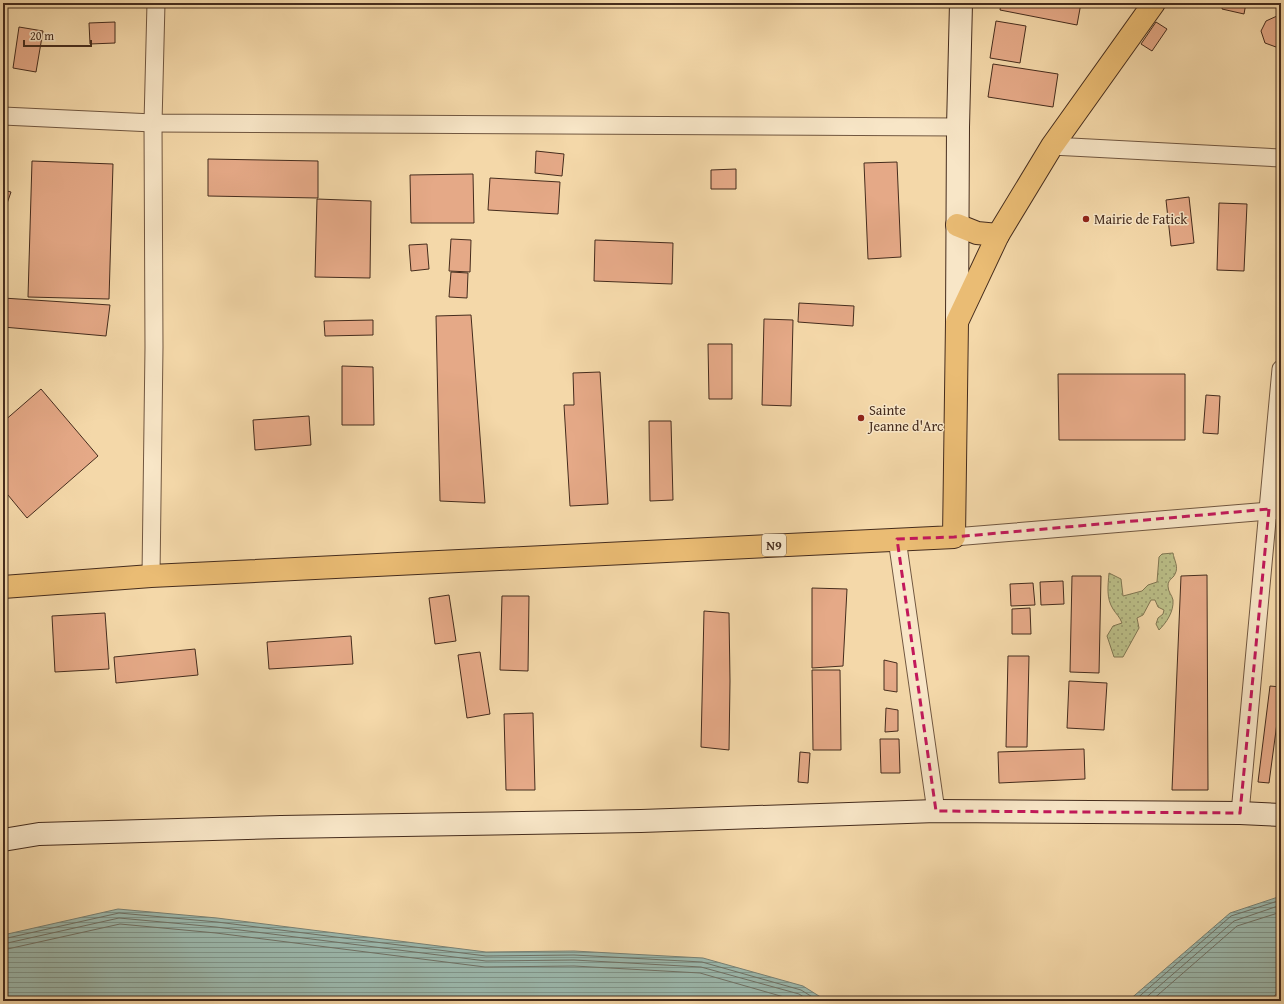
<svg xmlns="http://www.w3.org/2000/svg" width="1284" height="1004" font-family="'Gentium Book Plus',serif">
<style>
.grass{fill:url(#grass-dots);stroke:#807652}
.water{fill:url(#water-rules);stroke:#798174}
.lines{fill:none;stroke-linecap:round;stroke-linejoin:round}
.shore{stroke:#707266;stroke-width:1}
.building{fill:#e5a987;stroke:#452c1d}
.street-casing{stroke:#715740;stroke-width:19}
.secondary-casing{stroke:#452c1d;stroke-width:24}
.primary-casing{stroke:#452c1d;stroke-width:24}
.street{stroke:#f8e6c7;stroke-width:17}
.secondary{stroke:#f8e6c7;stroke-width:22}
.primary{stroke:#eabc74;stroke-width:22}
.marked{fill:none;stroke:#c2185b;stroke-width:3;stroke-dasharray:8 5;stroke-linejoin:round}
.poi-dot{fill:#8f2418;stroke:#f8e6c7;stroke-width:1.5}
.labels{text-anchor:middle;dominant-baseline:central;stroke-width:3;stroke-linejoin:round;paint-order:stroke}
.shield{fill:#f8e6c7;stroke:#7b6450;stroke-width:1}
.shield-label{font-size:13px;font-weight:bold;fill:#452c1d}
.poi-label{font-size:14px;fill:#452c1d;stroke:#f8e6c7;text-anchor:start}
</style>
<defs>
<pattern id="grass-dots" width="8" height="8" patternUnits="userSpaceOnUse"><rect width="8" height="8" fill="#bbbf88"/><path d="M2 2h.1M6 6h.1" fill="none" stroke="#9a9b6f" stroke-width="1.8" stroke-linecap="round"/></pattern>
<pattern id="water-rules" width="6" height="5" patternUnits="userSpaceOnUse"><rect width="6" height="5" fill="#9cb9ae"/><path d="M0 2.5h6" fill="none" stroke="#81978d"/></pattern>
</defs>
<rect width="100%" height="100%" fill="#f4d8a9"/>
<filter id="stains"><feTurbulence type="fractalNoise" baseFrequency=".005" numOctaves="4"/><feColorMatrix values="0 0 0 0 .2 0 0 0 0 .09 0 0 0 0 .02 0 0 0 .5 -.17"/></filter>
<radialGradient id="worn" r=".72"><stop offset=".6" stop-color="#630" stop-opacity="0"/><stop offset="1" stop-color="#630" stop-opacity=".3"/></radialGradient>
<path class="grass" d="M1173 553C1174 560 1179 567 1175 574 1173 579 1168 579 1168 586 1168 592 1172 595 1173 600 1174 612 1166 623 1159 630L1156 624 1158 618 1163 614 1164 610 1158 607 1155 600H1151L1143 615 1137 618 1139 628 1123 657H1114L1107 636 1113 626 1122 623C1120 617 1116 614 1113 609 1106 598 1108 586 1109 573L1121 579 1123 596 1142 591 1148 585 1157 582 1159 557 1162 554Z"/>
<g class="water">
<path d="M1281 896V988L1270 1001H1128L1230 913Z"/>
<path d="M118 909 217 918 486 952 574 951 703 958 803 986 827 1001H3V935Z"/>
</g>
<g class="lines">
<g class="shore">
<path d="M3 939 119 913 217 922 486 956 574 955 702 962 801 990 819 1001"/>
<path d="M3 944 119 918 216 927 486 961 574 960 701 967 799 994 810 1001"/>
<path d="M3 950 120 924 216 933 485 967 574 966 700 973 798 1001"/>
<path d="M1134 1001 1231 916 1281 900"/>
<path d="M1142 1001 1234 921 1281 905"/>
<path d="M1151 1001 1237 926 1281 912"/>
</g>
</g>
<g class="building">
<rect x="34" y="3" width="31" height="4"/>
<path d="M1001 3H1081L1077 25 1000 10Z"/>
<path d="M1223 3H1246L1244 14 1222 9Z"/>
<path d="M1277 16 1281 17V47H1276L1265 43 1261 31 1266 21Z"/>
<path d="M996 21 1026 26 1020 63 990 58Z"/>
<path d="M115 22V43L90 44 89 23Z"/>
<path d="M1156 22 1167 29 1152 51 1141 44Z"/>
<path d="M19 27 43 31 36 72 13 68Z"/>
<path d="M993 64 1058 74 1053 107 988 97Z"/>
<path d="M536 151 564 154 562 176 535 173Z"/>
<path d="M208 159 318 161V198L208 196Z"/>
<path d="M32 161 113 164 109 299 28 297Z"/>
<path d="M897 162 901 257 868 259 864 163Z"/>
<path d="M736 169V189H711V170Z"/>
<path d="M473 174 474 223H411L410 175Z"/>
<path d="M490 178 560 182 558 214 488 210Z"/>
<path d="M3 190 11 192 3 215Z"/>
<path d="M1189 197 1194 243 1171 246 1166 200Z"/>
<path d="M317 199 371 201 370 278 315 277Z"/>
<path d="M1219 203 1247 204 1244 271 1217 270Z"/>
<path d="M451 239 471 240 470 272 449 271Z"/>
<path d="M595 240 673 243 672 284 594 281Z"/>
<path d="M427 244 429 269 411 271 409 245Z"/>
<path d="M451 272 468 273 467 298 449 297Z"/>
<path d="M3 298 110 305 106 336 3 327Z"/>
<path d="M799 303 854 306 853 326 798 322Z"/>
<path d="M471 315 485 503 440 501 436 316Z"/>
<path d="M764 319 793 320 791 406 762 405Z"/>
<path d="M373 320V335L325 336 324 321Z"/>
<path d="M708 344H732V399H709Z"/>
<path d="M342 366 373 367 374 425H342Z"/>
<path d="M600 372 608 504 570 506 564 405H574L573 373Z"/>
<path d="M1058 374H1185V440H1059Z"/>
<path d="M41 389 98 456 27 518 3 489V422Z"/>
<path d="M1206 395 1220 396 1218 434 1203 433Z"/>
<path d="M309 416 311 445 255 450 253 420Z"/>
<path d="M649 421H671L673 500 650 501Z"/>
<path d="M1207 575 1208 790H1172L1181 576Z"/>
<path d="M1072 576H1101L1099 673 1070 672Z"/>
<path d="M1063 581 1064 604 1041 605 1040 582Z"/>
<path d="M1033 583 1035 605 1011 606 1010 584Z"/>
<path d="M812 588 847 589 843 666 812 668Z"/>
<path d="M449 595 456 641 435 644 429 598Z"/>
<path d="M502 596H529L528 671 500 670Z"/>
<path d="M1030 608 1031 634H1012V609Z"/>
<path d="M1281 609V663L1277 662Z"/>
<path d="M704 611 729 613 730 681 729 750 701 747Z"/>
<path d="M105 613 109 669 55 672 52 616Z"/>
<path d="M351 636 353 664 269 669 267 642Z"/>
<path d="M195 649 198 675 116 683 114 657Z"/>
<path d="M480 652 490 714 467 718 458 655Z"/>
<path d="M1008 656H1029L1027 747H1006Z"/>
<path d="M884 660 897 663V692L884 690Z"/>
<path d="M812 670H840L841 750H813Z"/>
<path d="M1069 681 1107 683 1104 730 1067 728Z"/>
<path d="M1270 686 1281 687V693L1269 783 1258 782Z"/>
<path d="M886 708 898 710V731L885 732Z"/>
<path d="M533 713 535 790H506L504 714Z"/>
<path d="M880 739H899L900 773H881Z"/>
<path d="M1084 749 1085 779 999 783 998 752Z"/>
<path d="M800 752 810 753 808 783 798 782Z"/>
</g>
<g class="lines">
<g class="street-casing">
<g id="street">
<path d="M3 116 153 123 958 127"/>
<path d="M1052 146 1281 158"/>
<path d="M954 537 1281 510"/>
<path d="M897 539 936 811"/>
<path d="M151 576 154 347 153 123 156 3"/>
<path d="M1240 813 1281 369"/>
</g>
</g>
<g class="secondary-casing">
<g id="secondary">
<path d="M957 322 958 127 961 3"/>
<path d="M3 840 39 834 281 827 641 821 936 811 1240 813 1281 815"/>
</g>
</g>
<g class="primary-casing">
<g id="primary">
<path d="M957 225 977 233 998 235"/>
<path d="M3 587 151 576 954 537 957 322 998 235 1052 146 1154 3"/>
</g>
</g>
<use href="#street" class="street"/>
<use href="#secondary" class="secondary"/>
<use href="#primary" class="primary"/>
</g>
<path class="marked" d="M1269 509 1240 813 936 811 897 539 954 537Z"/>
<g class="poi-dot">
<circle cx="1086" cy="219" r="4"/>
<circle cx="861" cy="418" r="4"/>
</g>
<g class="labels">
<rect class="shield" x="762" y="534" width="24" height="22" rx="3"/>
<g class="shield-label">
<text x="774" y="545">N9</text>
</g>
<g class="poi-label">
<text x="1094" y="219">Mairie de Fatick</text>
<text x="869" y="410">Sainte<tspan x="869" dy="16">Jeanne d'Arc</tspan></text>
</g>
</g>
<rect width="1284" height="1004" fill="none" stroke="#f4d8a9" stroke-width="16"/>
<rect x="4" y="4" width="1276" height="996" fill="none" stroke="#452c1d" stroke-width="2"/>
<rect x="8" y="8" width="1268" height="988" fill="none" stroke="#452c1d"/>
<path d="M24 40v6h67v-6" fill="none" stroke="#452c1d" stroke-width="2"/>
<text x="30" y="40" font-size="12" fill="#452c1d" stroke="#f8e6c7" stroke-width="3" paint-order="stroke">20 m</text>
<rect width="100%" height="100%" filter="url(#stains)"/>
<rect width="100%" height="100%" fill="url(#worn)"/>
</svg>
